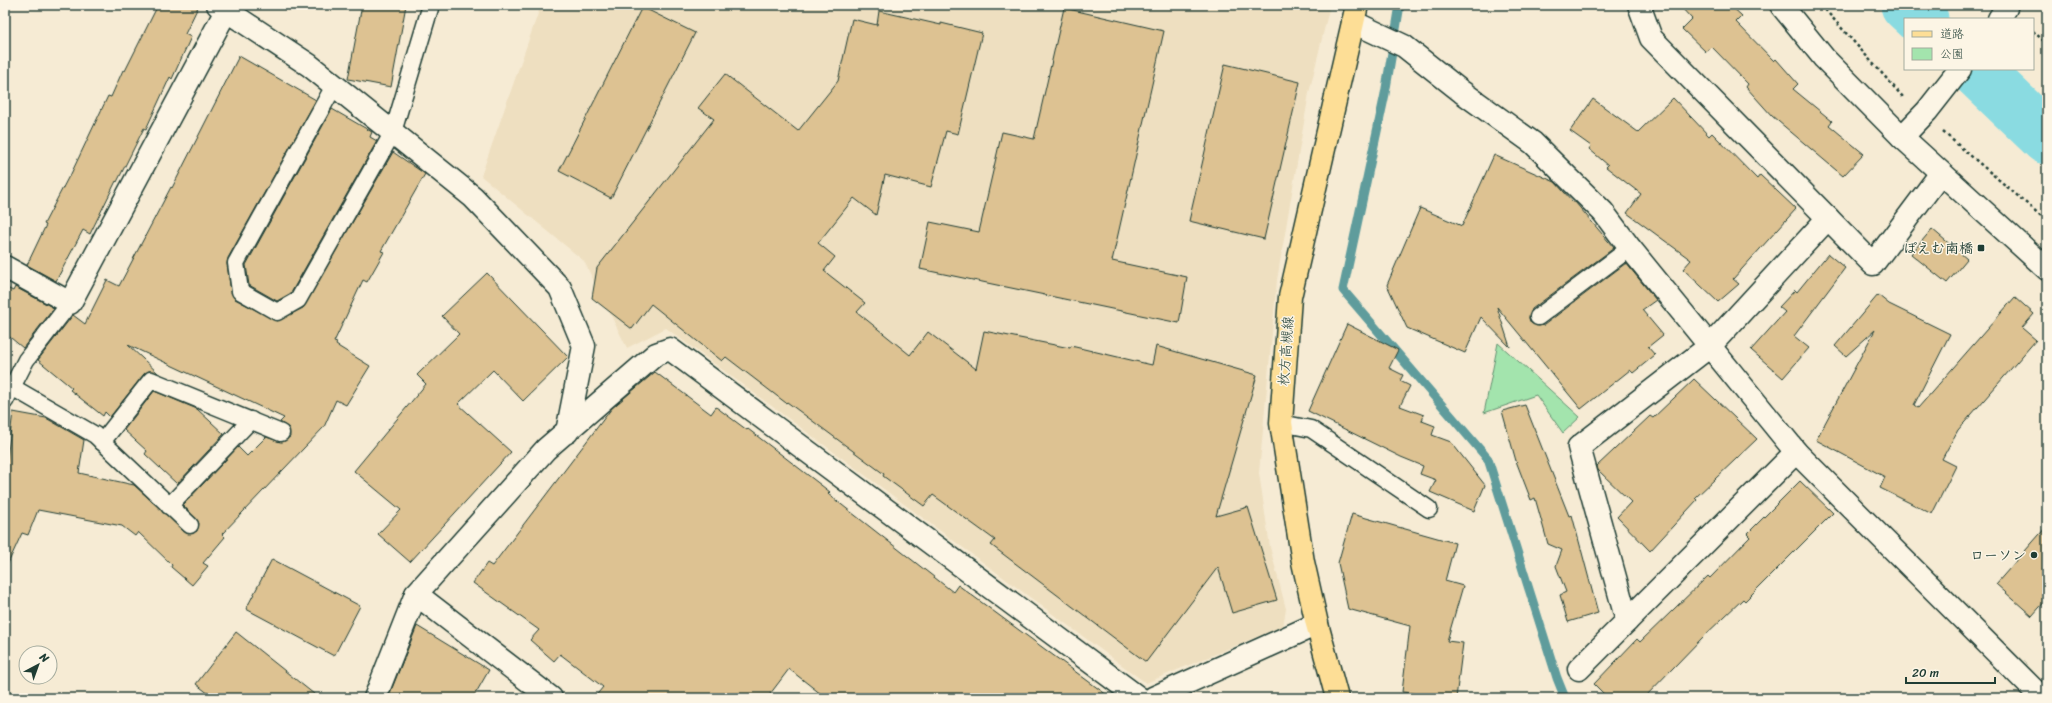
<svg xmlns="http://www.w3.org/2000/svg" width="2052" height="703" font-family="Sriracha,'Klee One',sans-serif">
<style>
.built{fill:#eedfc0}
.green{fill:#a3e4ad;stroke:#619070}
.lines{fill:none;stroke-linecap:round;stroke-linejoin:round}
.stream{stroke:#5f9c9c;stroke-width:9}
.river{stroke:#8adbe1;stroke-width:53}
.building{fill:#ddc292;stroke:#1f3d34}
.lane-casing{stroke:#1f3d34;stroke-width:19}
.street-casing{stroke:#1f3d34;stroke-width:25}
.secondary-casing{stroke:#1f3d34;stroke-width:25}
.primary-casing{stroke:#1f3d34;stroke-width:25}
.path{stroke:#1f3d34;stroke-width:2.5;stroke-dasharray:3 3;stroke-linecap:butt}
.lane{stroke:#fcf5e5;stroke-width:16}
.street{stroke:#fcf5e5;stroke-width:22}
.secondary{stroke:#fcf5e5;stroke-width:22}
.primary{stroke:#fdde96;stroke-width:22}
.poi-dot{fill:#1f3d34;stroke:#fcf5e5;stroke-width:1.5}
.labels{text-anchor:middle;dominant-baseline:central;stroke-width:3;stroke-linejoin:round;paint-order:stroke}
.poi-label{font-size:14px;font-weight:bold;fill:#1f3d34;stroke:#fcf5e5;text-anchor:end}
.street-label{font-size:14px;fill:#1f3d34;stroke:#fcf5e5}
</style>
<rect width="100%" height="100%" fill="#f6ebd4"/>
<filter id="ink" filterUnits="userSpaceOnUse"><feTurbulence type="fractalNoise" baseFrequency=".025" numOctaves="2"/><feDisplacementMap in="SourceGraphic" scale="8" xChannelSelector="R" yChannelSelector="G"/><feConvolveMatrix kernelMatrix="1 2 1 2 8 2 1 2 1" color-interpolation-filters="sRGB"/></filter>
<g filter="url(#ink)">
<path class="built" d="M541 5H1330L1309 93 1277 280 1259 473 1270 547 1286 609 1283 626 1146 683 666 328 627 348 584 261 481 176Z"/>
<path class="green" d="M1498 343 1580 417 1563 433 1536 395 1484 413Z"/>
<g class="lines">
<path class="stream" d="M1400 5 1385 94 1343 290 1488 459 1557 678 1565 698"/>
<g class="river">
<path d="M1907 5 1922 19"/>
<path d="M1975 69 2047 138"/>
</g>
</g>
<g class="building">
<path d="M158 5H199L185 34 191 37 172 79 170 77 146 129 144 128 117 182 116 181 90 234 83 230 56 281 27 265 46 225 44 224 69 176H70L108 96 111 97 123 70 125 71Z"/>
<path d="M362 5H406L391 87 348 79Z"/>
<path d="M1679 5H1730L1742 16 1736 22 1774 61 1776 59 1798 84 1793 89 1832 121 1829 125 1864 154 1843 176 1772 116 1746 87 1748 84 1712 47 1706 52 1682 29 1692 19Z"/>
<path d="M642 7 695 33 611 198 559 171Z"/>
<path d="M1064 8 1164 31 1112 261 1187 277 1179 323 920 269 930 222 979 232 1002 132 1034 139Z"/>
<path d="M879 11 941 25V23L982 33 958 134 946 131 931 187 885 175 876 215 854 198 818 243 835 257 824 271 865 303 857 312 910 355 928 332 976 369 984 331 1070 348 1071 346 1152 365 1156 346 1257 375 1216 516 1248 507 1277 600 1232 613 1218 567 1146 662 991 545 995 540 933 495 924 506 883 476 884 474 787 402 786 403 726 357 722 361 651 304 632 329 592 298 597 268 714 119 698 108 725 74 798 131 838 81 852 19 877 25Z"/>
<path d="M239 56 316 100 228 258 227 264 231 292 235 299 277 321 303 308 393 152 425 174 381 251 384 252 367 282 363 280 334 342 337 343 336 345 370 366 346 405 336 400 324 427 222 534 225 537 203 563 208 566 192 585 171 567 172 565 138 532 135 536 122 526 38 510 28 535 22 533 5 570V475L13 412 46 418 84 440 79 473 134 485 188 534 197 531 199 523 183 505 238 447 247 456 266 437 282 442 290 437 289 428 280 422 284 418 128 345 158 373 149 371 144 374 110 417 105 412 103 416 70 390 72 388 38 360 73 315 85 324 107 280 119 286 171 187 172 188Z"/>
<path d="M1225 64 1300 82 1264 239 1189 221Z"/>
<path d="M1673 98 1709 136 1712 133 1757 179 1760 175 1796 209 1733 279 1739 284 1718 302 1683 269 1691 260 1627 213 1641 194 1606 167 1608 165 1589 149 1591 146 1570 131 1593 99 1638 132Z"/>
<path d="M332 109 372 132 370 137 377 141 291 293 277 301 249 285 246 265Z"/>
<path d="M1494 155 1555 182 1573 202H1575L1614 248 1532 309 1529 318 1531 323 1539 326 1544 325 1626 263 1656 300 1642 310 1663 335 1648 347 1655 355 1633 373 1630 370 1581 409 1497 307 1510 347 1481 317 1465 353 1407 328 1387 285 1420 208 1462 226Z"/>
<path d="M1932 229 1967 259 1947 283 1911 254Z"/>
<path d="M1828 254 1845 268 1794 336 1809 348 1783 378 1751 350 1785 312 1779 307 1795 290 1797 292Z"/>
<path d="M487 273 568 357 523 401 493 370 458 404 511 452 410 562 378 534 401 510 354 471 426 384 417 375 459 334 442 316Z"/>
<path d="M5 287 13 291 15 287 54 308 23 348 5 333Z"/>
<path d="M1878 295 1889 304 1950 334 1914 405 1918 408 2015 297 2034 314 2022 328 2036 340 1958 430 1942 459 1956 466 1932 514 1880 488 1885 477 1816 440 1875 330 1846 356 1835 346Z"/>
<path d="M1347 324 1398 350 1389 368 1403 375 1400 381 1410 386 1400 406 1424 415 1422 421 1435 426 1432 435 1451 442 1485 485 1474 511 1430 492 1436 480 1420 474 1423 466 1401 457 1308 411Z"/>
<path d="M655 372 711 414 716 407 747 430 748 429 830 492 828 494 953 592 958 585 1111 698H826L789 669 767 698H594L603 687 560 654 554 661 530 640 539 630 473 583 487 563 492 566 612 408Z"/>
<path d="M1694 379 1757 439 1695 498 1697 500 1650 551 1617 517 1631 502 1598 470 1597 466 1650 416 1653 418Z"/>
<path d="M154 391 197 409 224 434 177 484 145 454 147 451 124 430Z"/>
<path d="M1525 405 1569 516 1572 515 1598 613 1568 622 1560 595 1566 592 1556 566 1562 550 1548 544 1535 498 1531 500 1516 461 1502 411Z"/>
<path d="M1800 481 1833 513 1745 601 1743 599 1703 637 1644 698H1608L1594 684 1637 639 1640 642 1708 576 1710 578 1750 537 1747 534Z"/>
<path d="M1352 514 1455 543 1445 581 1463 586 1447 641 1463 643 1456 698 1402 692 1410 626 1348 609 1338 563Z"/>
<path d="M2047 526V599L2032 616 1996 584Z"/>
<path d="M272 559 360 606 334 656 246 609Z"/>
<path d="M417 626 489 670 473 698H388Z"/>
<path d="M236 632 319 698H214L196 684Z"/>
</g>
<g class="lines">
<g class="lane-casing">
<g id="lane">
<path d="M334 86 236 263 240 291 277 312 298 300 393 132 431 5"/>
<path d="M1538 317 1630 248"/>
<path d="M12 387 95 435 190 525"/>
<path d="M5 401 26 360 70 303"/>
<path d="M1281 423 1311 429 1429 509"/>
<path d="M102 442 151 380 281 433"/>
<path d="M169 506 251 420"/>
</g>
</g>
<g class="street-casing">
<g id="street">
<path d="M218 5 309 65 473 197 560 288 584 346 567 432"/>
<path d="M1639 5 1651 38 1873 264 1941 173"/>
<path d="M1999 19 2006 8"/>
<path d="M1353 22 1404 46 1462 92 1533 143 1603 212 1630 248 1796 452 2042 698"/>
<path d="M1902 137 1927 111 1960 69"/>
<path d="M5 267 70 303 226 11"/>
<path d="M416 594 551 698"/>
<path d="M1627 621 1579 447 1710 346 1828 218"/>
<path d="M1579 669 1796 452"/>
<path d="M375 698 416 594 546 449 656 354 670 349 1139 698"/>
<path d="M1153 698 1317 624"/>
</g>
</g>
<g class="secondary-casing">
<path id="secondary" d="M1781 5 1824 58 1902 137 2047 269"/>
</g>
<g class="primary-casing">
<path id="primary" d="M1337 698 1317 624 1303 562 1281 423 1290 297 1357 5"/>
</g>
<g class="path">
<path d="M1821 5 1903 97"/>
<path d="M2033 31 2047 44"/>
<path d="M1943 132 2047 221"/>
</g>
<use href="#lane" class="lane"/>
<use href="#street" class="street"/>
<use href="#secondary" class="secondary"/>
<use href="#primary" class="primary"/>
</g>
</g>
<g class="poi-dot">
<rect x="1977" y="244" width="8" height="8" rx="2"/>
<circle cx="2034" cy="555" r="4"/>
</g>
<g class="labels">
<g class="poi-label">
<text x="1973" y="248">ぽえむ南橋</text>
<text x="2026" y="555">ローソン</text>
</g>
<g class="street-label">
<text transform="translate(1286 351) rotate(-86)">枚方高槻線</text>
</g>
</g>
<rect width="2052" height="703" fill="none" stroke="#fcf5e5" stroke-width="20"/>
<rect x="10" y="10" width="2032" height="683" fill="none" stroke="#1f3d34" stroke-width="1.5" filter="url(#ink)"/>
<rect x="1904" y="18" width="130" height="52" fill="#fcf5e5" stroke="#a4ab9e"/>
<rect x="1912" y="31" width="20" height="6" fill="#fdde96" stroke="#a4ab9e"/>
<text x="1940" y="38" font-size="12" fill="#1f3d34">道路</text>
<rect x="1912" y="48" width="20" height="12" fill="#a3e4ad" stroke="#a4ab9e"/>
<text x="1940" y="58" font-size="12" fill="#1f3d34">公園</text>
<g transform="translate(38 665) rotate(41)"><circle r="19" fill="#fcf5e5" stroke="#a4ab9e"/>
<path d="M0-3L7 15L0 10L-7 15Z" fill="#1f3d34"/>
<text y="-6" font-size="11" font-weight="bold" text-anchor="middle" fill="#1f3d34">N</text>
</g>
<path d="M1906 677v6h89v-6" fill="none" stroke="#1f3d34" stroke-width="2"/>
<text x="1912" y="677" font-size="12" fill="#1f3d34" stroke="#fcf5e5" stroke-width="3" paint-order="stroke">20 m</text>
</svg>
